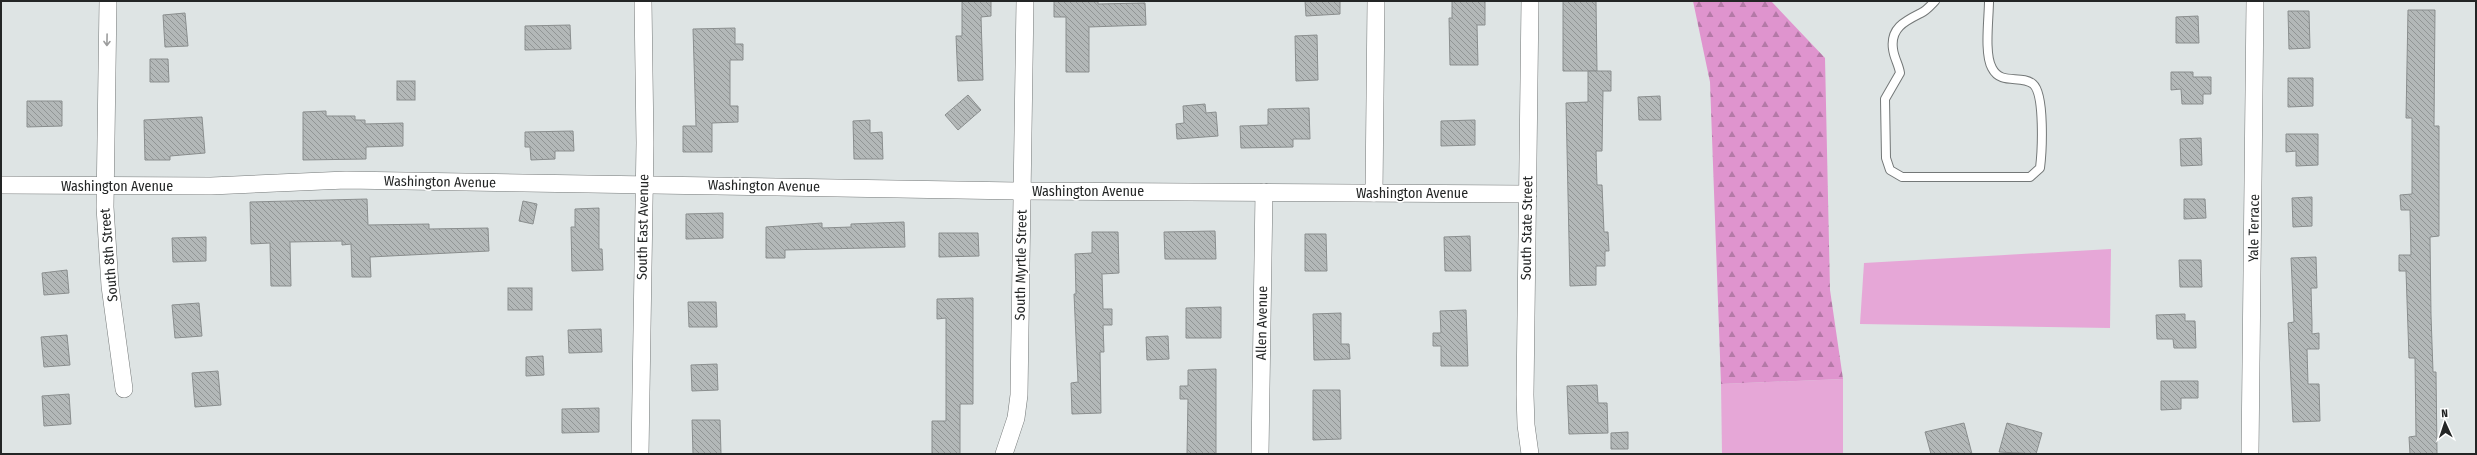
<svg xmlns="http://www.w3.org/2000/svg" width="2477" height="455" font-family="'Fira Sans Condensed',sans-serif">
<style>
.grass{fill:#e6a7d7}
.forest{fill:url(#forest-firs)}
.building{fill:url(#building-back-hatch);stroke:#8a8e8e}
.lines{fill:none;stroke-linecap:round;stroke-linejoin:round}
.service-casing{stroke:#747878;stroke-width:10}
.minor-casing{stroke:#747878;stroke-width:18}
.service{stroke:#fff;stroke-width:8}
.minor{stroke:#fff;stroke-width:17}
.oneway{stroke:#9c9d9d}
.labels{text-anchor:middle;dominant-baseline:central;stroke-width:3.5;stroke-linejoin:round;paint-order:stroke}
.street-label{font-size:14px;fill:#232525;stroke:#fff}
</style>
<defs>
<pattern id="forest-firs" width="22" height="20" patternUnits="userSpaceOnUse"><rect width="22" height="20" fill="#df94ce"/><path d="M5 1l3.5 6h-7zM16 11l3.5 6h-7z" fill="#b479a7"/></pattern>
<pattern id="building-back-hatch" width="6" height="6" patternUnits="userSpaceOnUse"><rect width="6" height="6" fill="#b3b8b8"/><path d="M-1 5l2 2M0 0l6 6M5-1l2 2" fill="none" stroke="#919595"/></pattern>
</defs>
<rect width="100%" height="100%" fill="#dee4e4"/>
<g class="grass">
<path d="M2111 249 2110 328 1860 324 1864 263Z"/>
<path d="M1843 379V454H1722L1721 384Z"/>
</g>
<path class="forest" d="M1693 1H1771L1825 58 1830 290 1843 379 1721 384 1710 82Z"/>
<g class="building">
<path d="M962 1H991V16L981 17 983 80 958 81 956 36H962Z"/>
<path d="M1054 1H1098V4L1145 3 1146 25 1089 27V72H1066V17H1054Z"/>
<path d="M1305 1H1340V14L1306 16Z"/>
<path d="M1452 1H1485V25H1477L1478 65H1450L1449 18H1452Z"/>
<path d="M1563 1H1596L1597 71H1563Z"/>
<path d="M2408 10H2435L2434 126H2439V236L2430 237 2431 315 2433 372H2436L2437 454H2410L2409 437 2416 436 2415 358H2409L2406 271H2399V255H2411L2410 210H2401L2400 195 2412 194V118H2406Z"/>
<path d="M2288 11H2309L2310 48 2289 49Z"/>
<path d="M185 13 188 46 165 47 163 15Z"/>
<path d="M2198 16 2199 43H2176V17Z"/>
<path d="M570 25 571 49 525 50V26Z"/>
<path d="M735 28V44H743V60H730V106H738V122L712 123V152H683V126H696L693 29Z"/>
<path d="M1317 35 1318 80 1296 81 1295 36Z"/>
<path d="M150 59H168L169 82H150Z"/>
<path d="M1588 71H1611V91H1603L1602 151H1596L1597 185H1602L1604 232H1608L1609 251H1605V266H1596V285L1570 286 1566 103 1588 102Z"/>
<path d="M2171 72H2193V77H2211V94H2203V104H2182L2181 89 2171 90Z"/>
<path d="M2288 78H2313V106L2288 107Z"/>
<rect x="397" y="81" width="18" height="19"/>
<path d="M968 95 981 110 958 130 945 115Z"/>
<path d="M1660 96 1661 120H1639L1638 97Z"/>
<path d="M27 101H62V126L27 127Z"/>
<path d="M1205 104 1206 113 1216 112 1218 136 1177 139 1176 124 1184 123 1183 106Z"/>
<path d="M1309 108 1310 139H1293V147L1241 148 1240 126 1268 125V109Z"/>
<path d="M326 111V116H355V120H365V124L403 123V146L366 147V159L303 160V112Z"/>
<path d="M202 117 205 153 170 156V160H145L144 120Z"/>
<path d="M870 120V133L882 132 883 159H854L853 121Z"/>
<path d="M1475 120V145L1441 146V121Z"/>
<path d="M573 131 574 151H555V159L531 160 530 147H525V132Z"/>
<path d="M2286 134H2318V165L2296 166V151L2286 152Z"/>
<path d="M2201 138 2202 165 2181 166 2180 139Z"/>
<path d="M2312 197V226L2293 227 2292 198Z"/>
<path d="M367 199 368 225 429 224V229L488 228 489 251 370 257 371 277H352L351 244 342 245V241L290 242 291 286H271L270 243 251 244 250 202Z"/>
<path d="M2184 199H2205L2206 218 2184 219Z"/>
<path d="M523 201 537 204 533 224 519 221Z"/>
<path d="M599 208V249H602L603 270 572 271 571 227H575V209Z"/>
<path d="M723 213V238L686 239V214Z"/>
<path d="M904 222 905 247 785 250V258H766V227L822 223V228L851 227V224Z"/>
<path d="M1215 231 1216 259H1165L1164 232Z"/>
<path d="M1092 232H1118L1119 273 1102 274 1103 309H1112V325H1103L1104 352H1100L1101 413 1072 414 1071 383 1078 382 1074 294H1076L1075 254 1092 253Z"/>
<path d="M939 233H978L979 256 939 257Z"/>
<path d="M1305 234H1326L1327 271H1305Z"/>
<path d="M1470 236 1471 271H1445L1444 237Z"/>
<path d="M206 237V261L173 262 172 238Z"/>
<path d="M2316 257 2317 288H2311L2312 322V334L2319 333V349H2307L2308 384H2319L2320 421 2293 422 2288 323 2294 322 2291 258Z"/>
<path d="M2179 260H2201L2202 287H2180Z"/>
<path d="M67 270 69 293 44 295 42 273Z"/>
<rect x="508" y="288" width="24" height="22"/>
<path d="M973 298V404H960V454H932V421H946V318L937 319V299Z"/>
<path d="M688 302H716L717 327H689Z"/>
<path d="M199 303 202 336 175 338 172 305Z"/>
<path d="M1221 307V338H1186V308Z"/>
<path d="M1466 310 1468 366H1441V346H1433V333H1441L1440 311Z"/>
<path d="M1341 313V344H1349L1350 359 1314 360 1313 314Z"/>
<path d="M2185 314V321H2195L2196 348H2174L2173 339H2157L2156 315Z"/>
<path d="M601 329 602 352 569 353 568 330Z"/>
<path d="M67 335 70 365 44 367 41 337Z"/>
<path d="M1168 336 1169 359 1147 360 1146 337Z"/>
<path d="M543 356 544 375 526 376V357Z"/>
<path d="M717 364 718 390 692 391 691 365Z"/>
<path d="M1216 369V454H1187L1188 399H1180V386H1188V370Z"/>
<path d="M218 371 221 405 195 407 192 373Z"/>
<path d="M2161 381H2198V398H2181V409L2161 410Z"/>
<path d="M1597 385 1598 403H1607L1608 433 1569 434 1567 386Z"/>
<path d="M1313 390H1340L1341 439 1313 440Z"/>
<path d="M69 394 71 424 44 426 42 396Z"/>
<path d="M599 408V432L562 433V409Z"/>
<path d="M692 420H720L721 454H693Z"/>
<path d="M1964 423 1972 454H1931L1925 432Z"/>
<path d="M2007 423 2042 433 2036 454 1999 452Z"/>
<path d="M1628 432V449H1611V433Z"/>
</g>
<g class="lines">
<g class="service-casing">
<path id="service" d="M1935 1C1931 5 1926 11 1921 13 1905 21 1890 28 1893 49 1894 58 1899 65 1900 73L1885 99 1886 158 1890 170 1902 177H2030L2040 168C2042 152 2045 94 2033 84 2021 74 2001 86 1992 68 1984 54 1989 18 1989 1"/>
</g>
<g class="minor-casing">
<g id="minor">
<path d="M108 1 105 207 110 286 124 389"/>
<path d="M1530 1 1525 395 1526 425 1530 454"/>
<path d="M1 185 211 186 346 180 1022 191 1528 194"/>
<path d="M1374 193 1376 1"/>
<path d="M640 454 645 143 643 1"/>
<path d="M1004 454 1016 418 1019 395 1025 1"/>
<path d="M1260 454 1264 192"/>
<path d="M2250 454 2255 1"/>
</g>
</g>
<use href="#service" class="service"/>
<use href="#minor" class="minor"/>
</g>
<defs><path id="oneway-shaft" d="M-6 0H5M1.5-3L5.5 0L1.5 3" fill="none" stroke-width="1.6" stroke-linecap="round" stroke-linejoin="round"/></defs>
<use class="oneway" href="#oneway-shaft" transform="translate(107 40) rotate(91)"/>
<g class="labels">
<g class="street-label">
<text transform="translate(440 182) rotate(1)">Washington Avenue</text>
<text x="117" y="186">Washington Avenue</text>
<text transform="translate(764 186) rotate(1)">Washington Avenue</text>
<text x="1088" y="191">Washington Avenue</text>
<text x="1412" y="193">Washington Avenue</text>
<text transform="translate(643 227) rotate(-89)">South East Avenue</text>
<text transform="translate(1527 228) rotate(-89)">South State Street</text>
<text transform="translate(2254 228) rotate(-89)">Yale Terrace</text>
<text transform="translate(109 255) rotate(-95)">South 8th Street</text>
<text transform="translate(1021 265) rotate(-89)">South Myrtle Street</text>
<text transform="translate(1262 323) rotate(-89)">Allen Avenue</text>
</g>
</g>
<rect width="2477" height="455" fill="none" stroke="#232525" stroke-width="4"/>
<g transform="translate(2445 423) rotate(357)" stroke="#ffffff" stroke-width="3" paint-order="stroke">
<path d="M0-3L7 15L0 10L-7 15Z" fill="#232525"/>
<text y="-6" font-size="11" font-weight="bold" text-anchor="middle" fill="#232525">N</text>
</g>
</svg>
